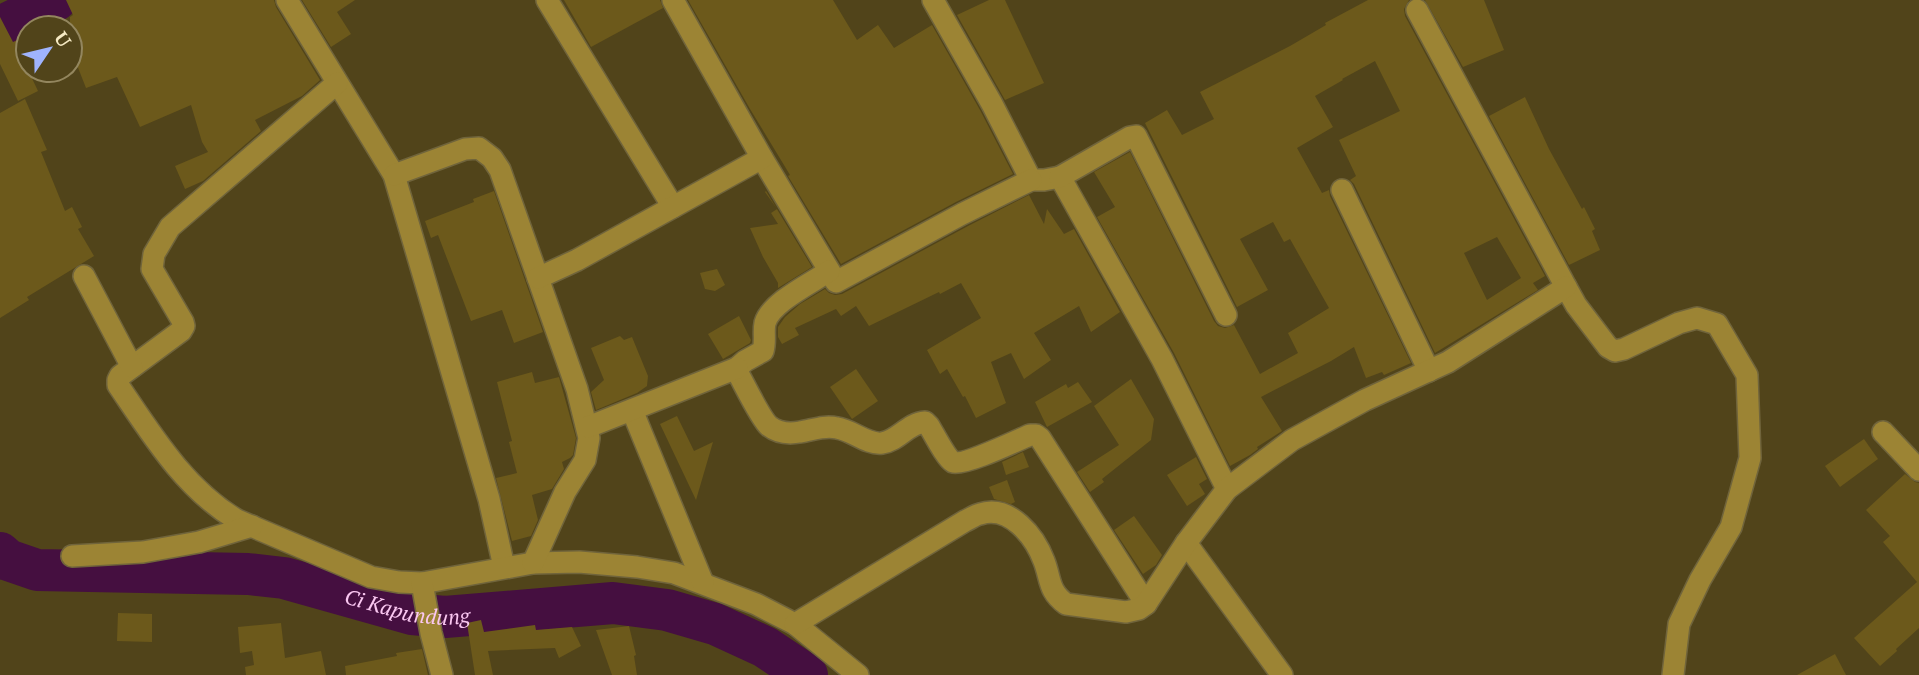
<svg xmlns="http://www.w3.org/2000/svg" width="1919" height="675" font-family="'PT Serif',serif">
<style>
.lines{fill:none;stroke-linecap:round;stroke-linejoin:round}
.river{stroke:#450f40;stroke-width:42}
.building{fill:#6c591b;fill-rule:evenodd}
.minor-casing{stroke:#70643b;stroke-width:24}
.minor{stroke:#9c8434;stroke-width:21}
.labels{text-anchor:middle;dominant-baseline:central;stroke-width:6;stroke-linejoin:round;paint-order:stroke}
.water-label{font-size:21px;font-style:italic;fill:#fac7f1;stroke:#51441a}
</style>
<rect width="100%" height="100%" fill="#51441a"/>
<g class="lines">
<g class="river">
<path d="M0 27 56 0"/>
<path id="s1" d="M0 553 8 560 37 570 248 574 284 578 412 614 445 617 613 603 667 610 715 624 765 647 807 675"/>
</g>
</g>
<g class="building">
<path d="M66 0H274L276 7 320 80 302 96 255 120 261 131 203 181 185 189 175 166 208 152 202 142 191 105 140 127 117 77 86 88 75 60 70 62V17L73 15Z"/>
<path d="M302 0H355L337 12 351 34 331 47Z"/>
<path d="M564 0H660L663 8 591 47Z"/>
<path d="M688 0H833L857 40 878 25 894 48 932 25 980 110 1013 174 956 202 841 264 788 176 790 175 750 109Z"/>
<path d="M989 0H1005L1044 83 1005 100 957 15Z"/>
<path d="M1368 0H1409L1404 9 1405 16 1545 276 1533 283 1538 290 1435 353 1354 184 1350 180 1356 176 1339 140 1400 111 1375 61 1342 79 1343 80 1315 96 1333 127 1297 148 1322 193 1329 190 1330 196 1411 363 1384 375 1382 372 1366 378 1354 347 1331 361 1261 397 1282 431 1257 447 1258 449 1250 455 1230 466 1174 353 1097 217 1115 207 1094 172 1130 152 1214 321 1218 326 1225 328 1234 325 1260 374 1298 353 1288 333 1329 308 1290 239 1284 242 1273 222 1240 239 1268 290 1237 307 1145 123 1167 110 1182 135 1214 119 1200 92 1290 46 1326 25 1325 23ZM1497 237 1521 278 1487 300 1464 253Z"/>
<path d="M1425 0H1484L1504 50 1463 67Z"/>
<path d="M0 17 13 42 28 35V70L38 91 18 101 0 64Z"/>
<path d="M1525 97 1549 149 1582 209 1584 207 1595 229 1592 231 1600 250 1569 265 1489 116Z"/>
<path d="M25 99 47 150 41 152 65 211 72 207 82 227 78 229 94 256 27 297 29 300 0 318V113Z"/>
<path d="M494 191 543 332 514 343 502 310 471 321 438 235 431 238 425 221 474 202 473 199Z"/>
<path d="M766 191 812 267 778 288V283L763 257 750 228 778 224 771 213 777 209 765 192Z"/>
<path d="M1029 195 1044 224 1047 209 1064 234 1074 229 1120 312 1091 332 1079 306 1034 333 1051 360 1024 379 1011 353 991 362 1006 403 976 418 965 396 963 397 947 369 940 374 927 350 981 318 961 283 940 294 939 292 869 326 856 306 841 316 836 309 795 328 799 335 782 344 778 337V327L785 317 800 304 825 289 829 293 835 295 842 294 968 226Z"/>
<path d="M717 269 725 285 715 291 705 289 700 273Z"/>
<path d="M739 316 751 340 750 343 723 359 708 334Z"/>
<path d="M620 336 624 340 632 337 648 376 647 386 637 393 596 410 591 392 604 380 591 348Z"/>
<path d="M856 369 878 401 852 419 830 387Z"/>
<path d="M532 372 535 383 559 377 576 438 573 455 570 458 562 462 564 469 552 489 532 495 538 520 531 536 512 541 496 478 517 473 509 442 512 441 497 382Z"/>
<path d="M1131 379 1154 419 1151 440 1102 479 1104 482 1090 492 1077 472 1119 445 1094 406Z"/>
<path d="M1078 382 1092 402 1047 427 1035 402 1066 384 1068 388Z"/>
<path d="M677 416 694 451 713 442 696 500 660 424Z"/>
<path d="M1864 439 1878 459 1840 487 1825 466Z"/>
<path d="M1023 452 1029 467 1006 475 1002 462Z"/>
<path d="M1196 457 1207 479 1199 484 1205 494 1187 506 1167 475Z"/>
<path d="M1905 474 1915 482 1919 483V628L1896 649 1897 651 1880 666 1854 638 1917 582 1883 542 1890 536 1866 510Z"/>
<path d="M1007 480 1015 502 1011 504 994 499 989 487Z"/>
<path d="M1134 516 1162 555 1156 565 1143 574 1114 530Z"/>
<path d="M118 613 152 614V642L117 641Z"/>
<path d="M481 620 484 632 535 625 536 630 572 627 581 646 559 658 555 648 488 651 493 675H475L467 623Z"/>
<path d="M281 623 285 658 321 651 326 675H246L245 667 254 665 252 651 240 653 238 627Z"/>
<path d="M629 626 636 655 634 656 637 675H612L596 630Z"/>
<path d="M422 649 428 675H346L345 666 397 656 396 653Z"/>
<path d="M1835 654 1846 675H1797Z"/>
</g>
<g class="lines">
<g class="minor-casing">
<g id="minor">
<path d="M287 0 394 175 489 499 504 567"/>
<path d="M547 0 673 207"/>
<path d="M933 0 992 104 1031 180H1044L1060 177 1162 359 1227 489"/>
<path d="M1417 10 1566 287 1576 305 1608 347 1615 351 1624 349 1679 323 1697 318 1717 324 1747 375 1750 458 1731 527 1700 580 1679 624 1673 675"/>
<path d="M337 83 170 227 154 254 152 269 183 322 184 326 181 331 120 376 118 380V385C152 435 184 488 237 520L371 577 399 582 422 583 533 563 579 562 637 567 674 573 756 604 795 624 858 675"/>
<path d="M762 158 836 282 962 214 1031 180"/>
<path d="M394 175 465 149 479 148 492 158 500 170 577 389 589 438 585 460 565 492 533 563"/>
<path d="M1060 177 1130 137 1136 136 1226 315"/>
<path d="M1342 190 1429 371"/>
<path d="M829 271C812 283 771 302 765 323 763 332 766 341 763 351L745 361 737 368 739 375C745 386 761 419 769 426 778 433 789 434 800 432 813 430 824 425 837 428 852 430 867 445 882 443 898 441 908 423 925 422L929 426C934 434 946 458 953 462 964 466 1018 440 1030 435H1036L1040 438 1146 604"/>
<path d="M84 276 132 367"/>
<path d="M538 278 577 260 762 158 673 0"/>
<path d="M632 410 703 583"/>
<path d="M588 427 737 368"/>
<path d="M1883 432 1919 470"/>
<path d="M1186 543 1282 675"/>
<path d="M72 556 143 552 199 542 252 526"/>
<path d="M422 583 431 633 442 675"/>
<path d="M795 624 965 521C970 519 975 515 980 514 1010 504 1035 537 1044 561 1051 579 1048 591 1066 604L1126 612 1139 609 1146 604 1186 543 1227 489 1292 440 1365 400 1448 362 1566 287"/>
</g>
</g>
<use href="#minor" class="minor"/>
</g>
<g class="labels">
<g class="water-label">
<text stroke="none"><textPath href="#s1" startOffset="416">Ci Kapundung</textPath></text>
</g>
</g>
<g transform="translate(49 49) rotate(55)"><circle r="33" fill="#51441a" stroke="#93865e" stroke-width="2"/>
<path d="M0-5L12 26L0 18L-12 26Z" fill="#9fb3fd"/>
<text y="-10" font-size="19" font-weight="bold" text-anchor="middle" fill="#f6eac4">U</text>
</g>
</svg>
